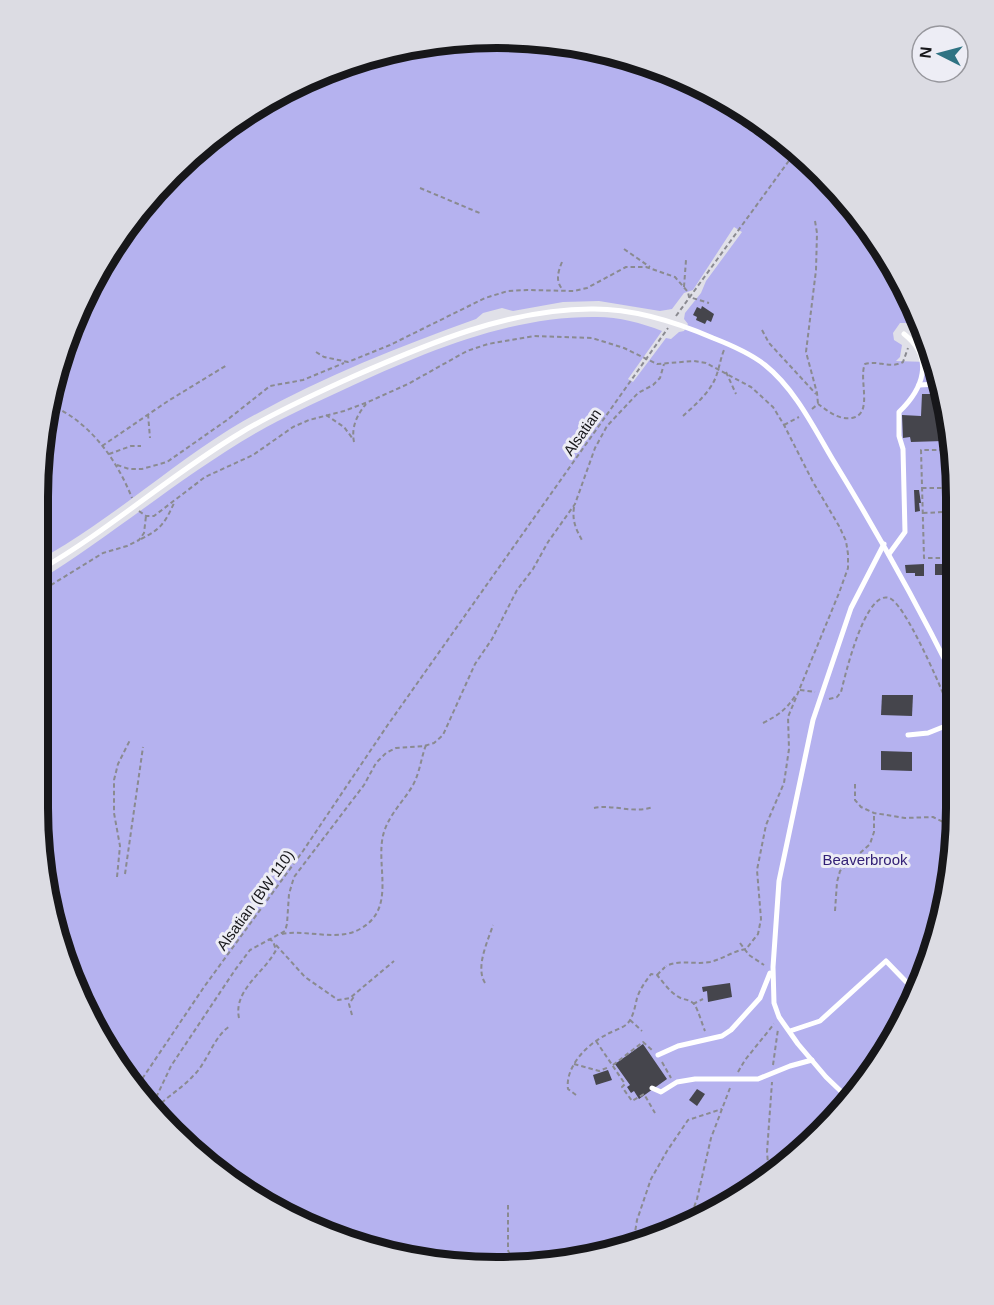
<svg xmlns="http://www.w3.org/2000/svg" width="994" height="1305" font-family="Arial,sans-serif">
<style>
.green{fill:#b5b2ef;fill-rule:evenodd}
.building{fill:#45454c}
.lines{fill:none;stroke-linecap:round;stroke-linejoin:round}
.path{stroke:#8a8a90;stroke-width:2;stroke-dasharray:4.5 3;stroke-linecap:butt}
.service{stroke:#fff;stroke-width:5}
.labels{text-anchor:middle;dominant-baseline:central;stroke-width:6;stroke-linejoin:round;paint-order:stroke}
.street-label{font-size:15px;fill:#17171a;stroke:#ededf5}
.park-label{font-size:15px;fill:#332076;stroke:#ededf5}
.rim{fill:none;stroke:#17171a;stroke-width:8}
</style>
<rect width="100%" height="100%" fill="#e0e0e8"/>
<path class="green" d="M497 38 586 46 673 72 752 115 822 172 879 241 922 321 953 437V868L932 956 895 1038 842 1111 753 1190 645 1243 527 1267 407 1259 293 1220 194 1153 99 1038 53 927 38 808V581C113 535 180 477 256 433 284 417 315 403 345 389 421 354 506 317 592 317 615 316 640 322 662 331L628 379 633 382 666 338 671 339 679 332 684 331 688 324 684 319 685 313 701 293 706 281 742 232 734 227 693 290 684 293 672 309 660 311 599 301 563 302 513 311 502 308 483 313 476 319C392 349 307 383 230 429 182 459 139 495 92 527 75 539 56 550 38 561V467L53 378 85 294 132 218 241 115 321 73 407 46ZM900 323H917L921 347 927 362 896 361 900 357 902 345 894 340 893 333Z"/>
<g class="building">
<path d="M702 306 714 314 711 322 707 320 705 324 696 320 697 317 693 315 697 307 701 309Z"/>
<path d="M922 394H935V399H937L938 423H943V441L911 442 910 437 903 438 902 415 921 416Z"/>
<path d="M914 490H919L921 503H919L920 511 915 512Z"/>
<path d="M924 564V576H915V573H906L905 565Z"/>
<rect x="935" y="564" width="8" height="11"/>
<path d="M882 695H913L912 716 881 715Z"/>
<path d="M881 751 912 752V771L881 770Z"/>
<path d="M730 983 732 997 708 1002 707 991 703 992 702 987Z"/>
<path d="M643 1044 667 1079 639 1099 634 1091 631 1093 627 1087 630 1085 615 1064Z"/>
<path d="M608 1070 612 1080 596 1085 593 1075Z"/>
<path d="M697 1089 705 1094 697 1106 689 1100Z"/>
</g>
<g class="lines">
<g class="path">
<path d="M662 69 791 158 850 206"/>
<path d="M420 188 482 214"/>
<path d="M815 221 817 233 816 270 806 352 817 393 818 404"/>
<path d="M624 249 650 267"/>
<path d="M562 262C558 272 555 281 563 290"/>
<path d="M684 287 686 260"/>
<path d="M676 316 796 151"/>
<path d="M762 330 769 343 816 394"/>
<path d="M316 352 324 357 348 362 390 345 485 298 508 291 527 290 574 291 587 288 626 267H646L675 277 688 292 689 297 709 303"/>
<path d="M726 372 736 394"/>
<path d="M49 404C90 422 116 458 132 498"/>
<path d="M812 409 818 404C828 411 838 420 852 418 874 414 858 379 865 364 878 360 890 369 903 362L908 348"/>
<path d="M148 414 150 438"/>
<path d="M326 415 344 427 353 439"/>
<path d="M683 416C694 406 709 393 715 379 719 370 720 360 724 350"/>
<path d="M784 425 799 417"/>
<path d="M354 442C351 427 357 415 366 404"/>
<path d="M102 446 168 401 227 365"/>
<path d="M109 454 131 446H141"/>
<path d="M117 465 129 469H142L167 462 227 420 270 386 303 380 344 363"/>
<path d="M922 488H945L944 451"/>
<path d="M574 507C572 522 576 529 583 542"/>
<path d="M139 511 146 516H154L205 477 253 455 293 427 309 420 344 411 368 402 408 384 467 351 488 344 534 336 592 338 624 348 657 364 694 361 706 363 751 387 773 407 784 425 813 482 839 526 846 541 848 554V568L839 593 788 717 789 749 784 783 766 825 757 870 761 919 758 934 746 949C733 951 723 959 710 962 695 965 681 959 666 966"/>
<path d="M923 513 945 512 947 558H924L921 450H945L949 448 948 423 943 419 942 396"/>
<path d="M141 539C161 529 165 523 174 503"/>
<path d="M38 593 103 553 127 546 139 540 144 533 146 516"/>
<path d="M800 690 815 692"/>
<path d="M829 699 837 697 841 692C845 676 865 590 889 598 904 602 938 681 945 698L946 704 944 719"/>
<path d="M763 723C777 716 786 710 795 696"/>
<path d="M855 784V800L861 807 874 813 905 818 933 817 947 824 953 830"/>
<path d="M594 808C614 804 633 814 653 807"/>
<path d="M125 874 143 747"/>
<path d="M117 877 120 846 114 813V780L118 764 130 740"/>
<path d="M835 911 837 882 840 871 870 844 874 832V814"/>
<path d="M282 934C306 929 337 942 360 929 398 908 374 864 384 832 390 813 404 801 413 785 420 772 421 758 426 745"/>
<path d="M740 943 749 955 764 965"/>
<path d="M276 945 305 977 338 1000 350 998 394 961"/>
<path d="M657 975 665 967"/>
<path d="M485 983C475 967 488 941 493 925"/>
<path d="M693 1004 703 999"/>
<path d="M352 1015 349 1004 355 995"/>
<path d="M239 1018C233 990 265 972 276 950L273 941 268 939"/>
<path d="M630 1020 642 1031"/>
<path d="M596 1041 625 1084 622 1087 632 1101 644 1094 655 1113"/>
<path d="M662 1062 671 1078"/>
<path d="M574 1064 599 1071 609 1067"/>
<path d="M613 1065 643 1042 653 1051"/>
<path d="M773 1065 778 1029"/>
<path d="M738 1072 745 1060 774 1024"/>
<path d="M138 1085 204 987 303 851 387 726 668 328"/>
<path d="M576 1095 568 1089C565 1067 587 1044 606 1035 612 1031 621 1029 627 1024 633 1018 635 1007 637 998 640 989 645 982 651 974L657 975C663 982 669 991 677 996 682 1000 690 999 694 1004 698 1009 702 1024 705 1031"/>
<path d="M153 1104 171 1066 235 970 250 950 285 931 287 924 289 894 294 877 364 785 376 763 386 753 396 748 424 746 434 743 443 735 475 664 492 639 517 590 533 569 548 542 575 504 595 448 607 426 638 393 653 385 660 378 664 364"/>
<path d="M156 1108C168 1096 182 1088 193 1076 208 1062 213 1037 230 1026"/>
<path d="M768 1165 776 1170"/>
<path d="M769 1175 767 1152 772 1082"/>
<path d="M508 1205V1250L513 1266"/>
<path d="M689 1221 697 1199 711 1138 730 1088"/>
<path d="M633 1245 637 1220 651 1179 667 1151 688 1120 722 1109"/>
</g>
<g class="service">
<path d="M919 385 938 384"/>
<path d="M889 554 905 532 903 449 899 436V412C923 389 935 358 904 334"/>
<path d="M38 571C110 530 171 474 242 432 277 411 315 394 352 377 427 344 511 308 594 309 634 309 676 322 713 338 731 345 750 353 765 365 795 389 814 428 833 460 876 530 916 602 953 676"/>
<path d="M908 735 928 733 953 723"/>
<path d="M790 1031 820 1021 886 961 916 992"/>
<path d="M658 1055 678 1046 722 1036 731 1030 760 998 770 973"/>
<path d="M652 1088 661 1092 677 1082 695 1079H758L790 1066 812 1060"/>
<path d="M850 1100 826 1077 798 1044 779 1017 774 1003 773 967 779 881 813 720 851 608 884 544"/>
<path d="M816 1134 849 1102"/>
</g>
</g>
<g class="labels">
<g class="street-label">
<text transform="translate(582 432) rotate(-55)">Alsatian</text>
<text transform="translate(255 900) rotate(-54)">Alsatian (BW 110)</text>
</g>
<g class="park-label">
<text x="865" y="859">Beaverbrook</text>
</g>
</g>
<path d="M0 0H994V1305H0ZM497 48H497A449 449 0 0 1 946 497V808A449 449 0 0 1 497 1257H497A449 449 0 0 1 48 808V497A449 449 0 0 1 497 48Z" fill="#dcdce3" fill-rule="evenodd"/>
<path class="rim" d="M497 48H497A449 449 0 0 1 946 497V808A449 449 0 0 1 497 1257H497A449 449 0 0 1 48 808V497A449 449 0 0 1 497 48Z"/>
<g transform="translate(940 54) rotate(276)"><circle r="28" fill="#ededf5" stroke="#97979d" stroke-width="1.5"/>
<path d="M0-4.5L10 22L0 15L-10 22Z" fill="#2f7383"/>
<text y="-9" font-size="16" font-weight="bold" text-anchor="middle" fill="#17171a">N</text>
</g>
</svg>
